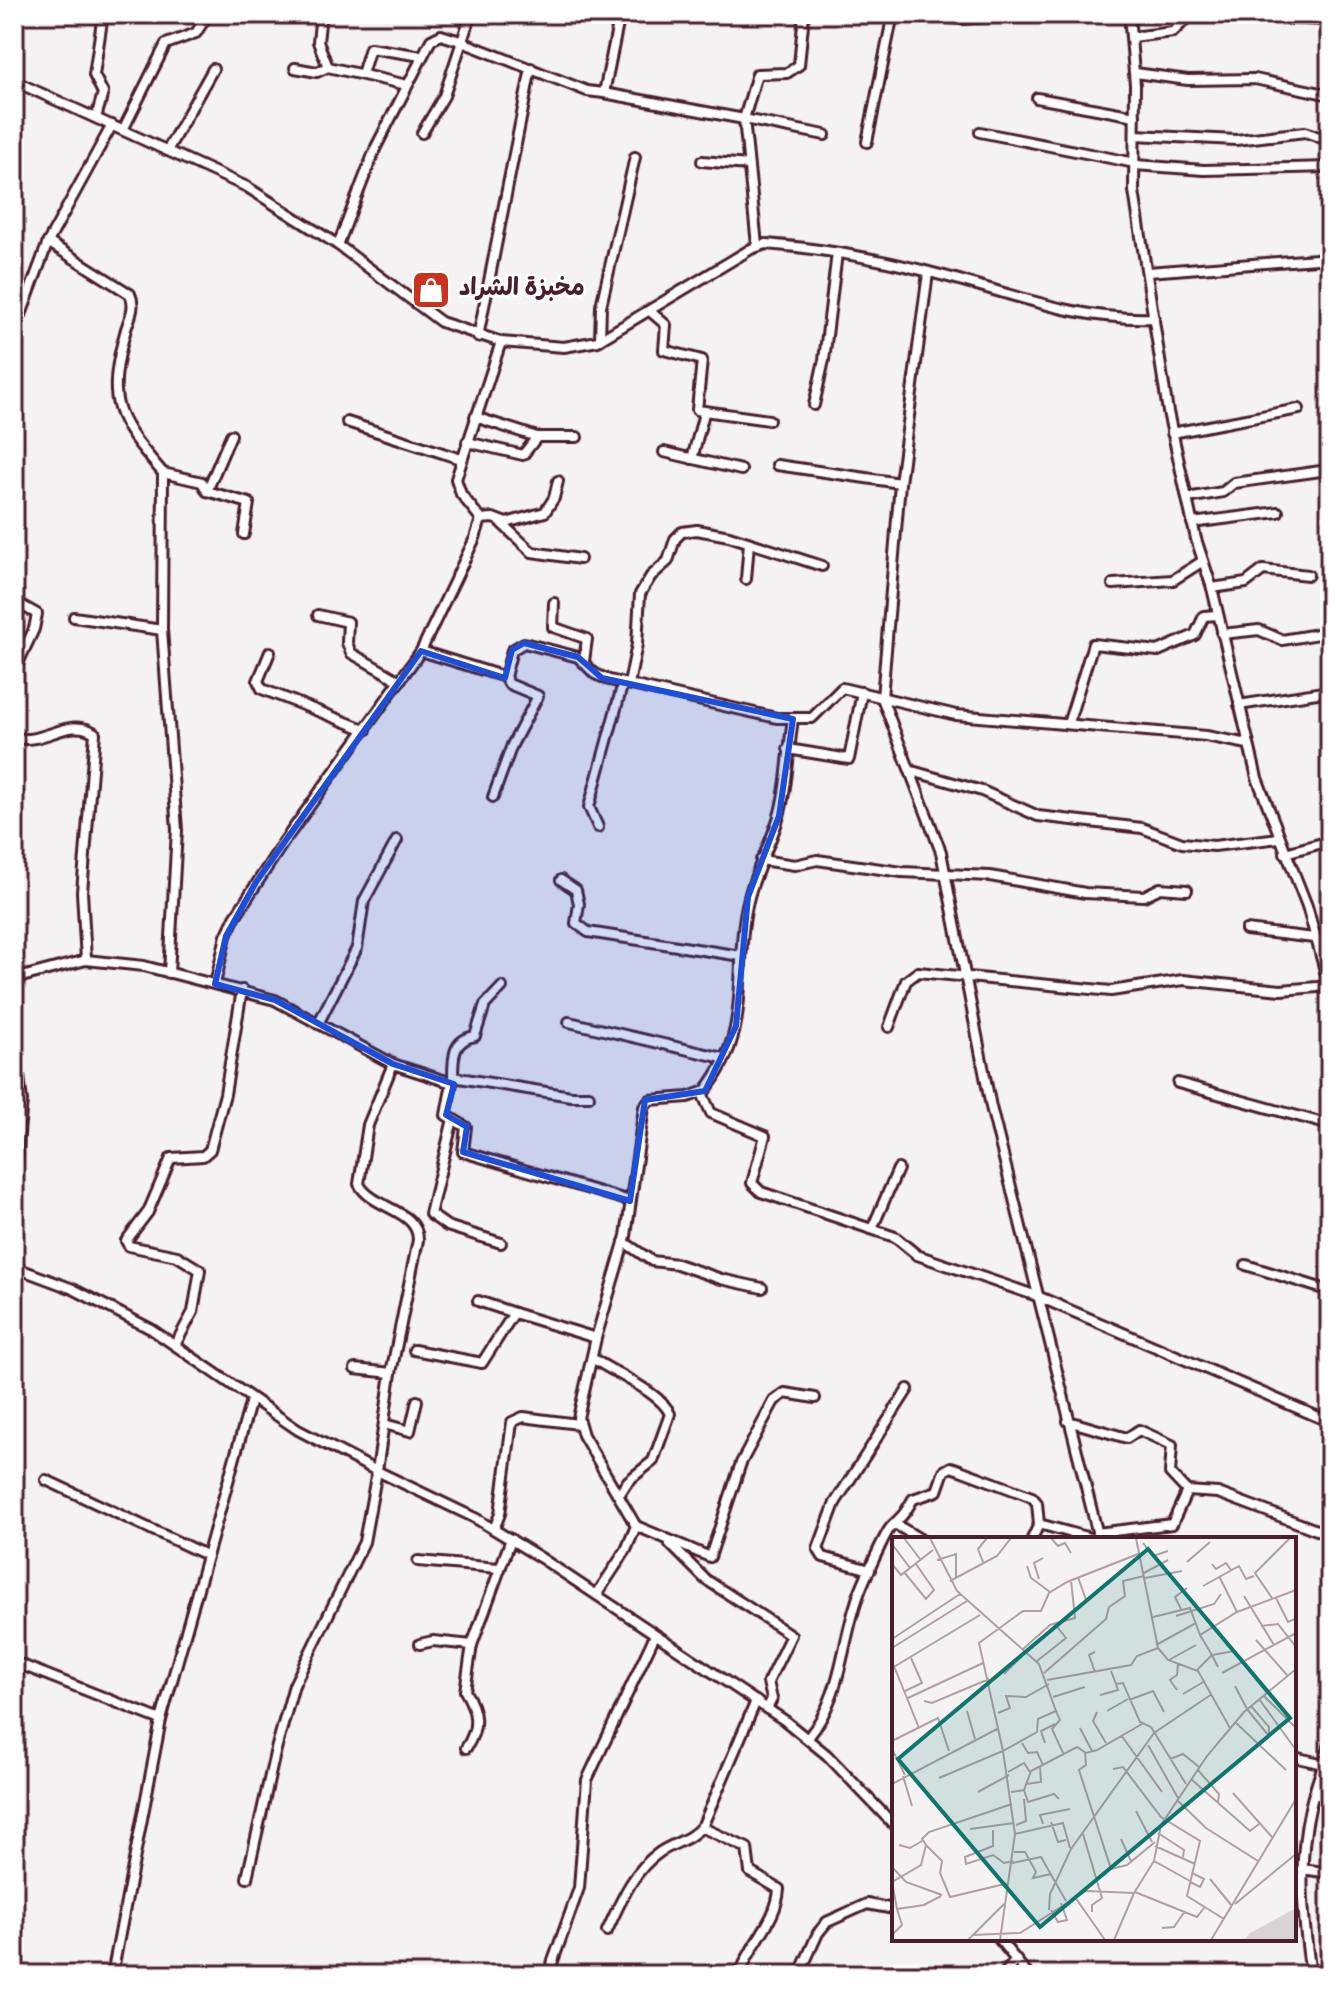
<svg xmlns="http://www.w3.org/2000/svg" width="1344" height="1989" font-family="Dekko,'Playpen Sans Arabic',sans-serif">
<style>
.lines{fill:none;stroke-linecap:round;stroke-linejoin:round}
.minor-casing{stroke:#4a1f2b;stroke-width:14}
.minor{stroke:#fff;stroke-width:8}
.marked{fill:#1d4ed8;fill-opacity:0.2;stroke:#1d4ed8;stroke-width:6;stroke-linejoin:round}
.labels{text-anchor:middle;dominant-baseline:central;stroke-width:6;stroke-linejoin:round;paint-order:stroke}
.poi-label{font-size:24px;font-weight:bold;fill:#4a1f2b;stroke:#fff;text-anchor:start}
.inset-road{fill:none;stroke:#b09ea2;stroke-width:2}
.view{fill:#0f766e;fill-opacity:0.15;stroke:#0f766e;stroke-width:4}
.inset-edge{fill:none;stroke:#4a1f2b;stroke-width:4}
</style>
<rect width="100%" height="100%" fill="#f4f2f2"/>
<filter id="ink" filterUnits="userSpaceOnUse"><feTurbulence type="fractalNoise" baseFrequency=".0125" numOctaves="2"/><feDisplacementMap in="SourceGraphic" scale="16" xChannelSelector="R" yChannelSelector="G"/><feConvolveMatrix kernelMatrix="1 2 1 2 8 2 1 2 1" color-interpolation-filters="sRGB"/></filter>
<g filter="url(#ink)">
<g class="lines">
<g class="minor-casing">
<g id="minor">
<path d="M321 14 318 42 328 67 407 85"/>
<path d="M804 14 799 65 787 73 757 74 744 119 825 135"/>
<path d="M917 14 961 19 1027 14"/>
<path d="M1129 14 1135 85 1134 191 1168 412 1196 539 1212 588 1257 778 1307 906 1330 989"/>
<path d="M1132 37 1173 32 1190 15 1330 20"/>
<path d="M295 68 317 72 328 67"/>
<path d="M1135 73 1188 80 1255 79 1330 95"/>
<path d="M362 74 370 48 422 56"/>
<path d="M14 81 247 187 338 245 441 322 501 342 564 347 598 341 751 249 766 244C828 249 891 261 952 278 1021 297 1082 321 1154 318"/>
<path d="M604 93 744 119 757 245"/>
<path d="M1037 98 1135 116"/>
<path d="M96 118 103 93 94 75 103 14"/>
<path d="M112 125 48 242 130 294C136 306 130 317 126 329 105 404 116 418 163 473L162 630 177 830 169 973"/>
<path d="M123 130 166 44 196 33 208 14"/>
<path d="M980 132 1135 163"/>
<path d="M422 133 444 96 471 14"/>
<path d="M1135 135 1236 140 1305 132 1330 141"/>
<path d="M867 142 893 14"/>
<path d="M168 149 213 69"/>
<path d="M702 161 748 165"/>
<path d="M1135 165 1204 170 1330 167"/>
<path d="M338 245 376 147 431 40 441 35 457 40 587 91 604 93 620 14"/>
<path d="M1148 272 1330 258"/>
<path d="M928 273 900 483 882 698 941 852 991 1107 1099 1539"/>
<path d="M651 312 666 325 664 350 702 360 697 410 769 420"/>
<path d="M14 321 21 315 48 242"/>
<path d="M478 337 531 68"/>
<path d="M600 340 601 306 635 157"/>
<path d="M814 405 824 360 837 253"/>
<path d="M475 417 537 437"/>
<path d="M347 422 461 459"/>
<path d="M1172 433 1299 409"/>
<path d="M467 442 523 455 537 437H577"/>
<path d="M664 452 741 470"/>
<path d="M692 459 704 413"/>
<path d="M777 465 900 483"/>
<path d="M163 473 202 482 207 491 249 503 244 534"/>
<path d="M207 491 231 435"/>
<path d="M1187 498 1223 492 1234 483 1321 471"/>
<path d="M481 519 493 518 506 523 545 512 554 498 558 481"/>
<path d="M500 522 532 552 580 559"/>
<path d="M1192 523 1278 512"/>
<path d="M746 579 749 543"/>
<path d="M1113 584 1173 580 1203 561"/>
<path d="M1212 588 1246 583 1263 570 1308 575"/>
<path d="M14 601 37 614 34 629 14 672"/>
<path d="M554 603 553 627 587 639 584 661"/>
<path d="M318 615 348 622 347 643 351 653 400 681"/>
<path d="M74 617 162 630"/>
<path d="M1222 634 1259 630 1282 640 1330 632"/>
<path d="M421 651 505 677 512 650 524 643 578 657 595 674 609 680 777 718H812L842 688 956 715 1206 736 1248 744"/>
<path d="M270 652 258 681 262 689 366 730"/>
<path d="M629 684 637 644 640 594 651 576 668 561 675 539 682 532 697 530 729 536 822 566"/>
<path d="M1239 705 1330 691"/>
<path d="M1068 724 1093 644 1158 651 1195 635 1204 616 1217 615"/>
<path d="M14 737C42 747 69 715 95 733L82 892 86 960"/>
<path d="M788 749 849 759 862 692"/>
<path d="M912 771 982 791 1038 816 1142 828 1182 843 1214 846 1279 838"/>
<path d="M493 797 512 745 538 696 509 684 505 677"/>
<path d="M598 827 589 807 623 683"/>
<path d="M1285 853 1330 841"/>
<path d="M761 860 795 865 817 860 902 872 990 876 1085 893 1144 896 1160 888 1187 890"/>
<path d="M561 880 576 890 579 904 576 923 588 932 741 956"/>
<path d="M1246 930 1314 938"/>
<path d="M14 979 86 960 144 966 275 1000 393 1064 368 1125 359 1184C372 1209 418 1209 418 1240L391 1373 377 1471 475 1518 541 1558 784 1720 827 1755 894 1825"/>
<path d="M215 984 226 936 235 917 283 843 421 651 475 538 481 519 461 494 456 479 501 342"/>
<path d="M569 1022 723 1058"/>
<path d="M318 1024 357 948 364 901 397 840"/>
<path d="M889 1027 906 981 918 972 1111 991 1183 980 1281 990 1330 986"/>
<path d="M14 1035 22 1101 16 1163"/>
<path d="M393 1064 452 1083 446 1115 466 1127 463 1152 630 1201"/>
<path d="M453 1077C453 1056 453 1040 475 1036L485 1005 502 987"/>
<path d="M452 1083 453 1077 571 1096H589"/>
<path d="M1178 1083 1330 1125"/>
<path d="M702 1093 711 1113 765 1136 752 1183 761 1192 895 1237 917 1255 1037 1296 1330 1422"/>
<path d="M453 1119 430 1214 447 1226 501 1243"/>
<path d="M872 1229 898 1169"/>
<path d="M624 1242 652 1261 677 1264 721 1279 762 1288"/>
<path d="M1246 1265 1330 1291"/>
<path d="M14 1267 73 1289 151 1329 298 1430 377 1471 364 1542 294 1685 275 1753 247 1878"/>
<path d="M478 1301 514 1313"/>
<path d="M175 1345 193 1312 200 1270 177 1256 129 1246 126 1241 148 1212 171 1158 203 1156 210 1150 225 1094 242 990"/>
<path d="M414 1350 482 1363 514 1313 596 1338"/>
<path d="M592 1358C614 1373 662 1393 670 1414L653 1461 628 1481 619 1495"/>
<path d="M355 1369 391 1373"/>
<path d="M1068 1421 1127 1438 1139 1430 1172 1445 1170 1473 1187 1491 1218 1493 1330 1535"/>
<path d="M384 1424 410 1431 417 1401"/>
<path d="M46 1480 206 1555"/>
<path d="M895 1524 920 1539"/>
<path d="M636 1526 710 1557 741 1463 774 1401 785 1393 815 1398"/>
<path d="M494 1529 500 1514 512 1422 523 1417 578 1424"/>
<path d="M1097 1533 1172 1524 1187 1491"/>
<path d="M1032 1539 1039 1524"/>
<path d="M670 1544 705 1579 791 1635 768 1682 772 1699 767 1709"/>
<path d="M418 1561 498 1568"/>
<path d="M870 1570 823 1557 818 1549 835 1503 908 1389"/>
<path d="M597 1594 626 1550 636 1526 583 1435 578 1418 596 1338 626 1236 644 1107 650 1100 688 1097 705 1091C756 1027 731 966 749 897 756 869 771 844 779 816 788 786 788 750 793 719"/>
<path d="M420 1644 433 1641 472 1645"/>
<path d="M14 1662 161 1720"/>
<path d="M808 1738C843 1695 841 1643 859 1594 862 1585 886 1531 891 1527 903 1515 904 1515 913 1499L937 1491 944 1471 951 1467 960 1470 1032 1497 1037 1503 1039 1524 1094 1539"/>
<path d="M466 1748C480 1727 477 1711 465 1691L472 1645 511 1539"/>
<path d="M1294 1757 1324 1764"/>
<path d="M1314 1794 1330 1798"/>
<path d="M701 1827 747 1848 750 1872 779 1889C777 1922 749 1944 740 1975"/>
<path d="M1302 1869 1330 1873"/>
<path d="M607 1931C620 1903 633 1870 660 1852 675 1842 691 1840 703 1825L756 1701"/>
<path d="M999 1939 1028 1975"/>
<path d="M112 1975 161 1720 251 1400"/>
<path d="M548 1975 579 1888 587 1780 655 1635"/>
<path d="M799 1975 818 1933 827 1922 867 1904 894 1909"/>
<path d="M1003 1975 1016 1960"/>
<path d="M1311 1975C1303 1919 1297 1865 1310 1808 1315 1786 1324 1765 1330 1743"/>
</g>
</g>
<use href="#minor" class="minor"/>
</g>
</g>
<path class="marked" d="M524 643 578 657 602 678 793 719 779 816 748 897 736 1026 705 1091 645 1100 630 1201 463 1152 467 1127 446 1115 454 1084 393 1064 275 1000 215 984 226 936 256 882 421 651 505 678 512 650Z"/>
<defs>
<g id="shop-square" transform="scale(2)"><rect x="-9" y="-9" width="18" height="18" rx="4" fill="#c8321e" stroke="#fff"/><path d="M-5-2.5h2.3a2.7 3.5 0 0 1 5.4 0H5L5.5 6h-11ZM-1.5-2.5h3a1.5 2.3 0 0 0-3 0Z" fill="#fff"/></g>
</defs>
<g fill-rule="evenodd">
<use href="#shop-square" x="431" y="290"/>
</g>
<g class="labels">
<g class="poi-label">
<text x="459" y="290">مخبزة الشراد</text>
</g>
</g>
<g transform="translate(892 1537)">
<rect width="404" height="404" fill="#f4f2f2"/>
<path d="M404 371V403H352L358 396Z" fill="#dbd2d5"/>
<path class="inset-road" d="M12 1 28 22M38 1 65 54 147 127 164 174 146 182 145 195 111 214 123 297 108 403M159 1 166 9 173 6 179 16M244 1 266 111 276 123 306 134 338 191M251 6 261 19 276 14M0 7 18 31M45 23 64 17V40M91 25 86 12 95 1M295 25 318 5M0 27 9 38 41 13M320 27 324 32 334 26 339 33M135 29 139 41 158 55M12 35 34 62 42 53 24 27M252 36 276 23M327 39 345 75M186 40 194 63M253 41 290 34M147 42 142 26 151 21M58 44 105 19 119 1M311 49 347 29 354 42 362 39M352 59 382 108M380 61 363 36 398 1M384 61 396 85 403 82M289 72 283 60 295 51M284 79 322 67 329 57M261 80 298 71 308 98 345 75 404 53M369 89 386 87 404 110M0 102 68 57M364 103 395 138M264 108 304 86M0 111 75 64M130 113 158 88 183 81 179 43M203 115 197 118 203 135M277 123 304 108M0 124 27 191M145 124 174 101 163 87M326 130 320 118 342 114 374 155M0 131 88 78M305 133 320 118 308 98M219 134 224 147 231 146 248 185 259 190 294 247M152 136 214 82 217 70 233 59 231 44 252 39M330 136 404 96M112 137 133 116M155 143 239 128 245 119 266 111M343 149 355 172M285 153 278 143 285 138 286 127M13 154 30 146 19 121M291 157 313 144M208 158 226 153 224 147M371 158 404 191M161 160 193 150M16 161 91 126M367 162 404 213M237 163 261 154 272 175M32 164 40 166 97 142M359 169 377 190V199M355 172 377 199M75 174 83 202M164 174 168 183 160 192 172 218M215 174 236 162M205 175 201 184 214 206M106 176 118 171 114 159 134 160 157 147M343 185 394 233M188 191 200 214M229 198 270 255M0 204 46 181 57 214M130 206 136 216 145 215 151 228M153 206 149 194 163 187M256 208 286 261M0 212 13 238M193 215 194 228 187 233 219 332 235 328 263 305M278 222 291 217 307 230M221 232 231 230 269 280 308 304 295 359 332 382M305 232 327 257 326 265M116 235 132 226 138 235M11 239 20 269M47 241 111 214 87 106 131 74H149L157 56 175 45 246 17M299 242 358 294 367 287M0 247 107 191M134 247 149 245 148 230M132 253 136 265 162 257 167 262M86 255 117 238M119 255 132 253 139 234 185 210 194 216 205 213 250 187M341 256 380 300M285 263 314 291 366 324M244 274 260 305M159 285 166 305 174 303M151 287 148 278 178 272M124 288 134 284 132 262M78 292 122 286M101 293V309L73 320 74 327 101 318 112 326 121 324M266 296 292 313 291 320M123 297 171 286 178 311M191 297 210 361 200 368V375M229 302 239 324M7 308 18 311 30 304M34 308 50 324 48 336 58 360 117 346M263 309 303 327M122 315H133L144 335 141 341 159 337M262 324 298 344M120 326 149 320 174 364M0 330 14 345 50 358M318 342 340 369M0 345 29 328 34 308 30 302 37 295 120 267M0 345 5 372 32 368 49 359M298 345 308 350 312 342 300 336M243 355 305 380 312 371M183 360 213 403M343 367 404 317M157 373 158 357 179 312 262 196 320 157M159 373 166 385 175 383 169 366M270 391 282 390 293 374M0 398 10 388 5 372M80 398 128 396 194 354 242 356 262 324 269 288 315 219 352 175 404 132M76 403 112 367M222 403 242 356M319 403 404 262"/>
<path class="view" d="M256 12 398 181 148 390 6 222Z"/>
<rect width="404" height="404" class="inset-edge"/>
</g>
<rect width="1344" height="1989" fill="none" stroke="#fff" stroke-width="48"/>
<rect x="24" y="24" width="1296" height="1941" fill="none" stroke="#4a1f2b" stroke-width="3" filter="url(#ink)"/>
</svg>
